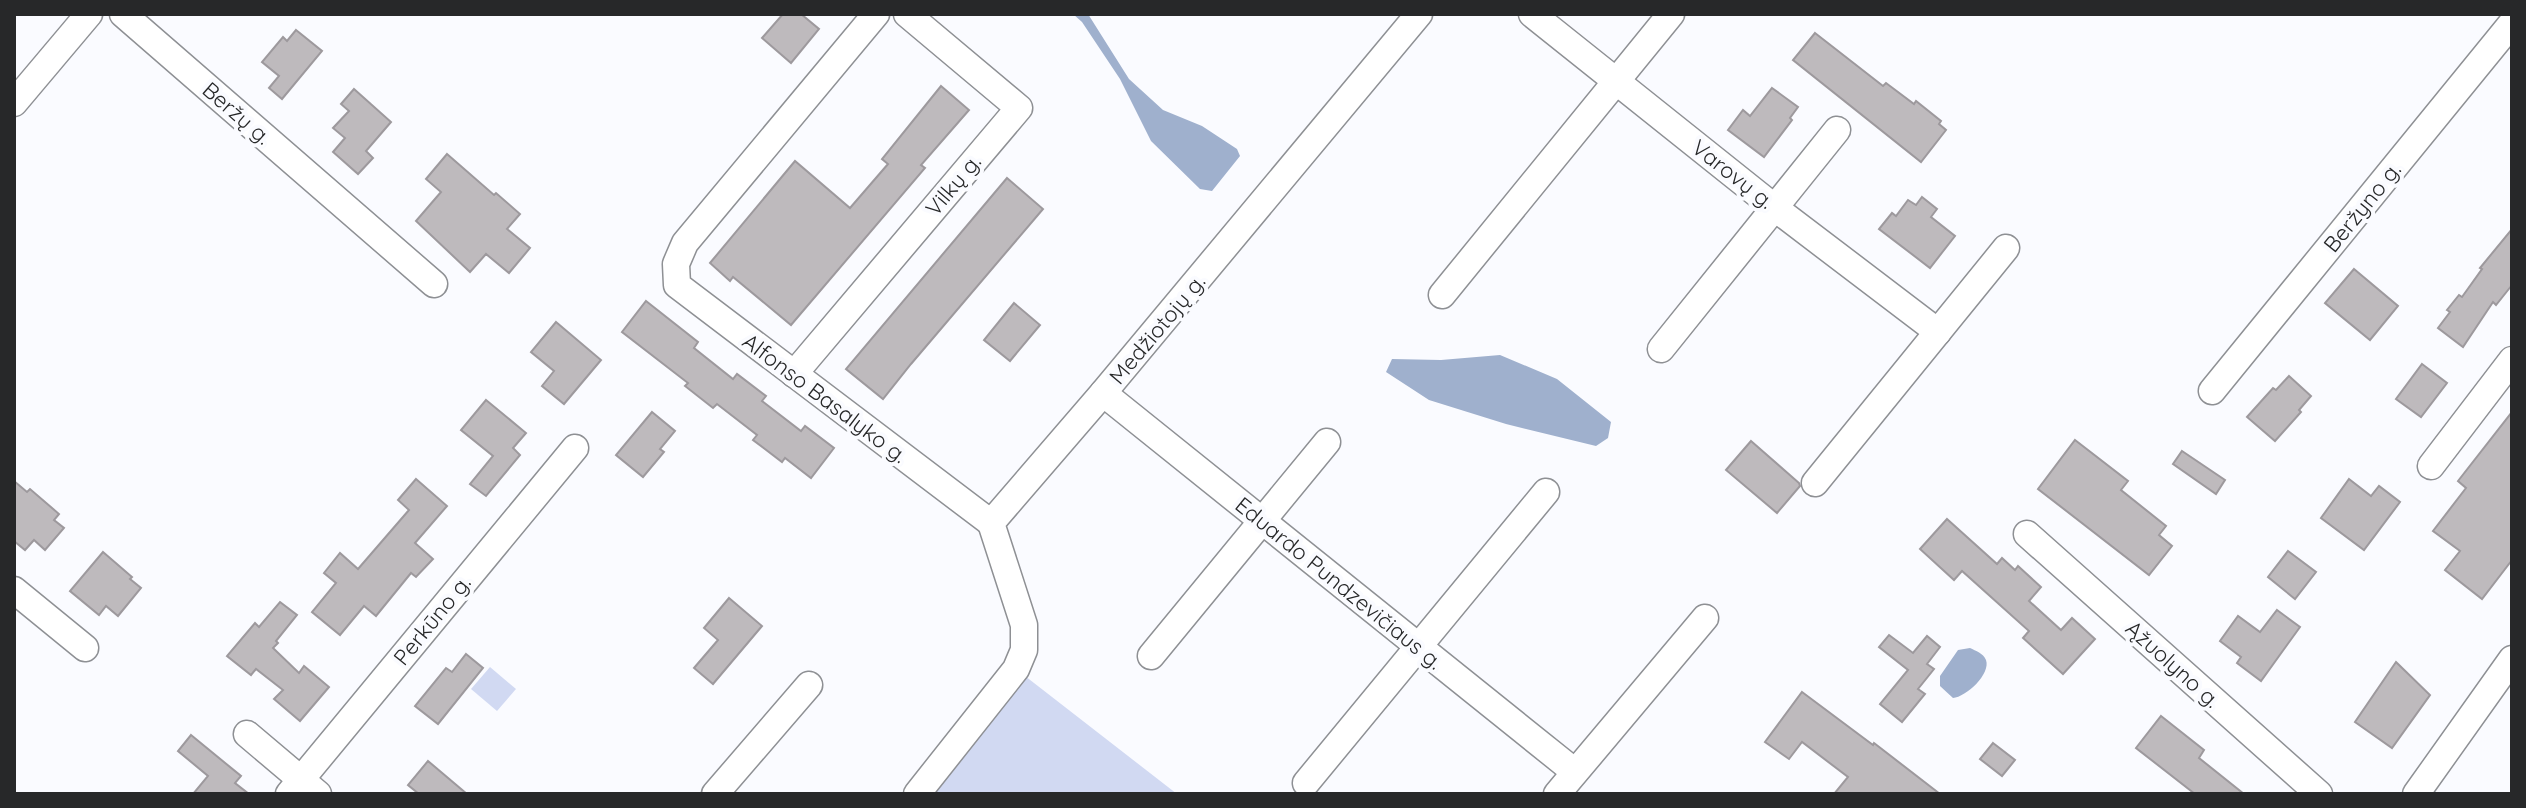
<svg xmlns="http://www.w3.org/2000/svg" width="2526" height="808" font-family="Quicksand,sans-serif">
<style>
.green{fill:#d1d9f2}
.water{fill:#9fb0cd}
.building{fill:#bebabd;stroke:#9d999d;stroke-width:2}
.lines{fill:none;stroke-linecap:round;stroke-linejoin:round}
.street-casing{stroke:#8e9094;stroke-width:29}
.street{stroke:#fff;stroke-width:26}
.labels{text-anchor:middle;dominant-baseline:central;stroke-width:8;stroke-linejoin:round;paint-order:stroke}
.street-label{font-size:22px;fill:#272829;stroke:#fafbff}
</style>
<rect width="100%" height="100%" fill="#fafbff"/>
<g class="green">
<path d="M490 667 516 689 497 711 471 689Z"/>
<path d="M1025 676 1177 794H930Z"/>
</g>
<g class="water">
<path d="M1073 14H1088L1129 79 1163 110 1202 126 1237 149 1240 156 1212 191 1200 189 1151 141 1120 79 1082 22Z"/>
<path d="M1500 355 1557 379 1611 422 1608 438 1596 446 1506 424 1429 400 1386 372 1392 359 1441 360Z"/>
<path d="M1970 648C1976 651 1983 653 1986 660 1991 674 1966 697 1953 698L1940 686V676L1958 650Z"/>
</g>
<g class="building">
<path d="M783 14H801L819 29 791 63 762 38Z"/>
<path d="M296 30 322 51 282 99 269 88 279 76 262 62 283 37 287 41Z"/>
<path d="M1815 33 1883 86 1886 83 1914 104 1916 101 1941 121 1939 124 1946 130 1921 162 1793 60Z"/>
<path d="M941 86 969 110 921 165 925 168 791 325 733 277 730 281 710 263 795 161 850 208 888 164 882 159Z"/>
<path d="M1772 88 1798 107 1790 118 1792 120 1764 157 1728 130 1743 110 1750 116Z"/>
<path d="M354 89 391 122 366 151 373 158 358 174 333 152 345 138 333 128 349 111 341 104Z"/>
<path d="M447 154 494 195 496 193 520 214 507 229 530 248 509 273 486 254 470 272 416 221 441 192 426 179Z"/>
<path d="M1007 178 1043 209 911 364 883 399 846 369Z"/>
<path d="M1922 197 1937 209 1931 217 1955 236 1930 268 1879 229 1892 213 1896 216 1908 200 1916 205Z"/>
<path d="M2512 229V285L2496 305 2493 302 2463 347 2438 328 2450 312 2447 310 2459 295 2462 297 2482 269 2480 268Z"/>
<path d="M2354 269 2398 306 2370 340 2325 303Z"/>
<path d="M646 301 698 342 694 348 733 379 737 374 766 396 762 401 801 431 805 426 834 448 811 478 785 458 782 462 753 440 757 435 717 404 713 408 685 386 688 383 622 332Z"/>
<path d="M1014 303 1040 325 1010 361 984 340Z"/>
<path d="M556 322 601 360 564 404 542 386 554 371 531 352Z"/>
<path d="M2422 364 2447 383 2421 417 2396 399Z"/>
<path d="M2289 376 2311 396 2299 410 2301 412 2275 441 2247 417 2273 388 2276 390Z"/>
<path d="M486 400 526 433 513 448 520 455 486 496 470 484 493 456 461 430Z"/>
<path d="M652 412 675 431 660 449 664 452 643 477 616 455Z"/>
<path d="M2512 412V560L2482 599 2445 570 2460 551 2433 531 2466 488 2458 481Z"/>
<path d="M2075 440 2128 481 2121 490 2166 526 2159 535 2172 546 2149 575 2038 489Z"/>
<path d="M1751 441 1799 483 1800 486 1777 513 1726 470Z"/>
<path d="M2182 451 2225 480 2216 494 2173 464Z"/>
<path d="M416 479 447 506 415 543 433 559 416 577 411 573 376 616 364 606 340 635 312 612 336 583 324 573 340 553 358 569 409 510 398 500Z"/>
<path d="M2349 479 2371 496 2379 486 2400 502 2364 550 2321 518Z"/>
<path d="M14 481 27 492 30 489 59 514 54 520 64 528 45 550 34 540 25 550 14 541Z"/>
<path d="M1947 519 1997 564 2002 558 2015 570 2018 566 2041 587 2029 601 2061 630 2072 618 2095 639 2063 674 2023 638 2029 631 1962 571 1954 580 1920 549Z"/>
<path d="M2288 551 2316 572 2295 599 2268 577Z"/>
<path d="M103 552 132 577 130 579 141 588 118 616 106 606 99 615 70 591Z"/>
<path d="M729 598 762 626 713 684 694 668 718 640 704 628Z"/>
<path d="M280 602 297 615 276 641 278 643 273 648 299 673 304 666 329 687 300 721 274 699 283 690 256 669 251 675 227 656 255 623 259 627Z"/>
<path d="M2277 610 2300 627 2261 681 2237 663 2241 657 2220 641 2238 616 2260 632Z"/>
<path d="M1889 635 1913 653 1927 636 1940 647 1927 664 1934 669 1918 689 1925 694 1902 722 1880 704 1908 670 1879 647Z"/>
<path d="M466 654 483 668 438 724 415 706 446 668 452 672Z"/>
<path d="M2396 662 2430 695 2392 748 2355 722Z"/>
<path d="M1802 692 1873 745 1874 743 1940 794H1834L1848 777 1802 742 1789 759 1765 742Z"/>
<path d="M2161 716 2204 750 2199 758 2244 794H2195L2136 748Z"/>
<path d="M191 735 241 776 235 783 249 794H193L208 776 178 751Z"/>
<path d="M1993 743 2015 760 2002 776 1980 759Z"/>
<path d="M428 761 467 794H419L408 785Z"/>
</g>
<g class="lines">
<g class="street-casing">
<g id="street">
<path d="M123 14 434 284"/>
<path d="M876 14 685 243 676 264 677 285 991 523"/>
<path d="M1532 14 1775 208 1938 332"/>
<path d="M14 103 89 14"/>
<path d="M1442 295 1671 14"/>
<path d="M1661 349 1837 130"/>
<path d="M794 374 1019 108 907 14"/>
<path d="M2212 391 2512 23"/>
<path d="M1103 393 1575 772"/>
<path d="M2431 466 2512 360"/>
<path d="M1815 483 2006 248"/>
<path d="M2027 534 2319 794"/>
<path d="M14 590 85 648"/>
<path d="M1151 656 1327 442"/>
<path d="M247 734 318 794"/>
<path d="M1306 783 1546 492"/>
<path d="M289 794 575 448"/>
<path d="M715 794 809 685"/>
<path d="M917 794 1016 669 1024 650V625L991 523 1103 393 1419 14"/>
<path d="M1557 794 1705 618"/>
<path d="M2416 794 2512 659"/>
</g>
</g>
<use href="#street" class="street"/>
</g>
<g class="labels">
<g class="street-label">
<text transform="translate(237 113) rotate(41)">Beržų g.</text>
<text transform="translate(1733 174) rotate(38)">Varovų g.</text>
<text transform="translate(953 185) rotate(-50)">Vilkų g.</text>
<text transform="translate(2362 207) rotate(-51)">Beržyno g.</text>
<text transform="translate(1157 329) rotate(-50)">Medžiotojų g.</text>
<text transform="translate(825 398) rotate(37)">Alfonso Basalyko g.</text>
<text transform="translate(1339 583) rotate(39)">Eduardo Pundzevičiaus g.</text>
<text transform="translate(432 620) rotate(-51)">Perkūno g.</text>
<text transform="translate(2173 664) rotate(42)">Ąžuolyno g.</text>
</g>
</g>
<rect width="2526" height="808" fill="none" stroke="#272829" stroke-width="32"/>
</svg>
